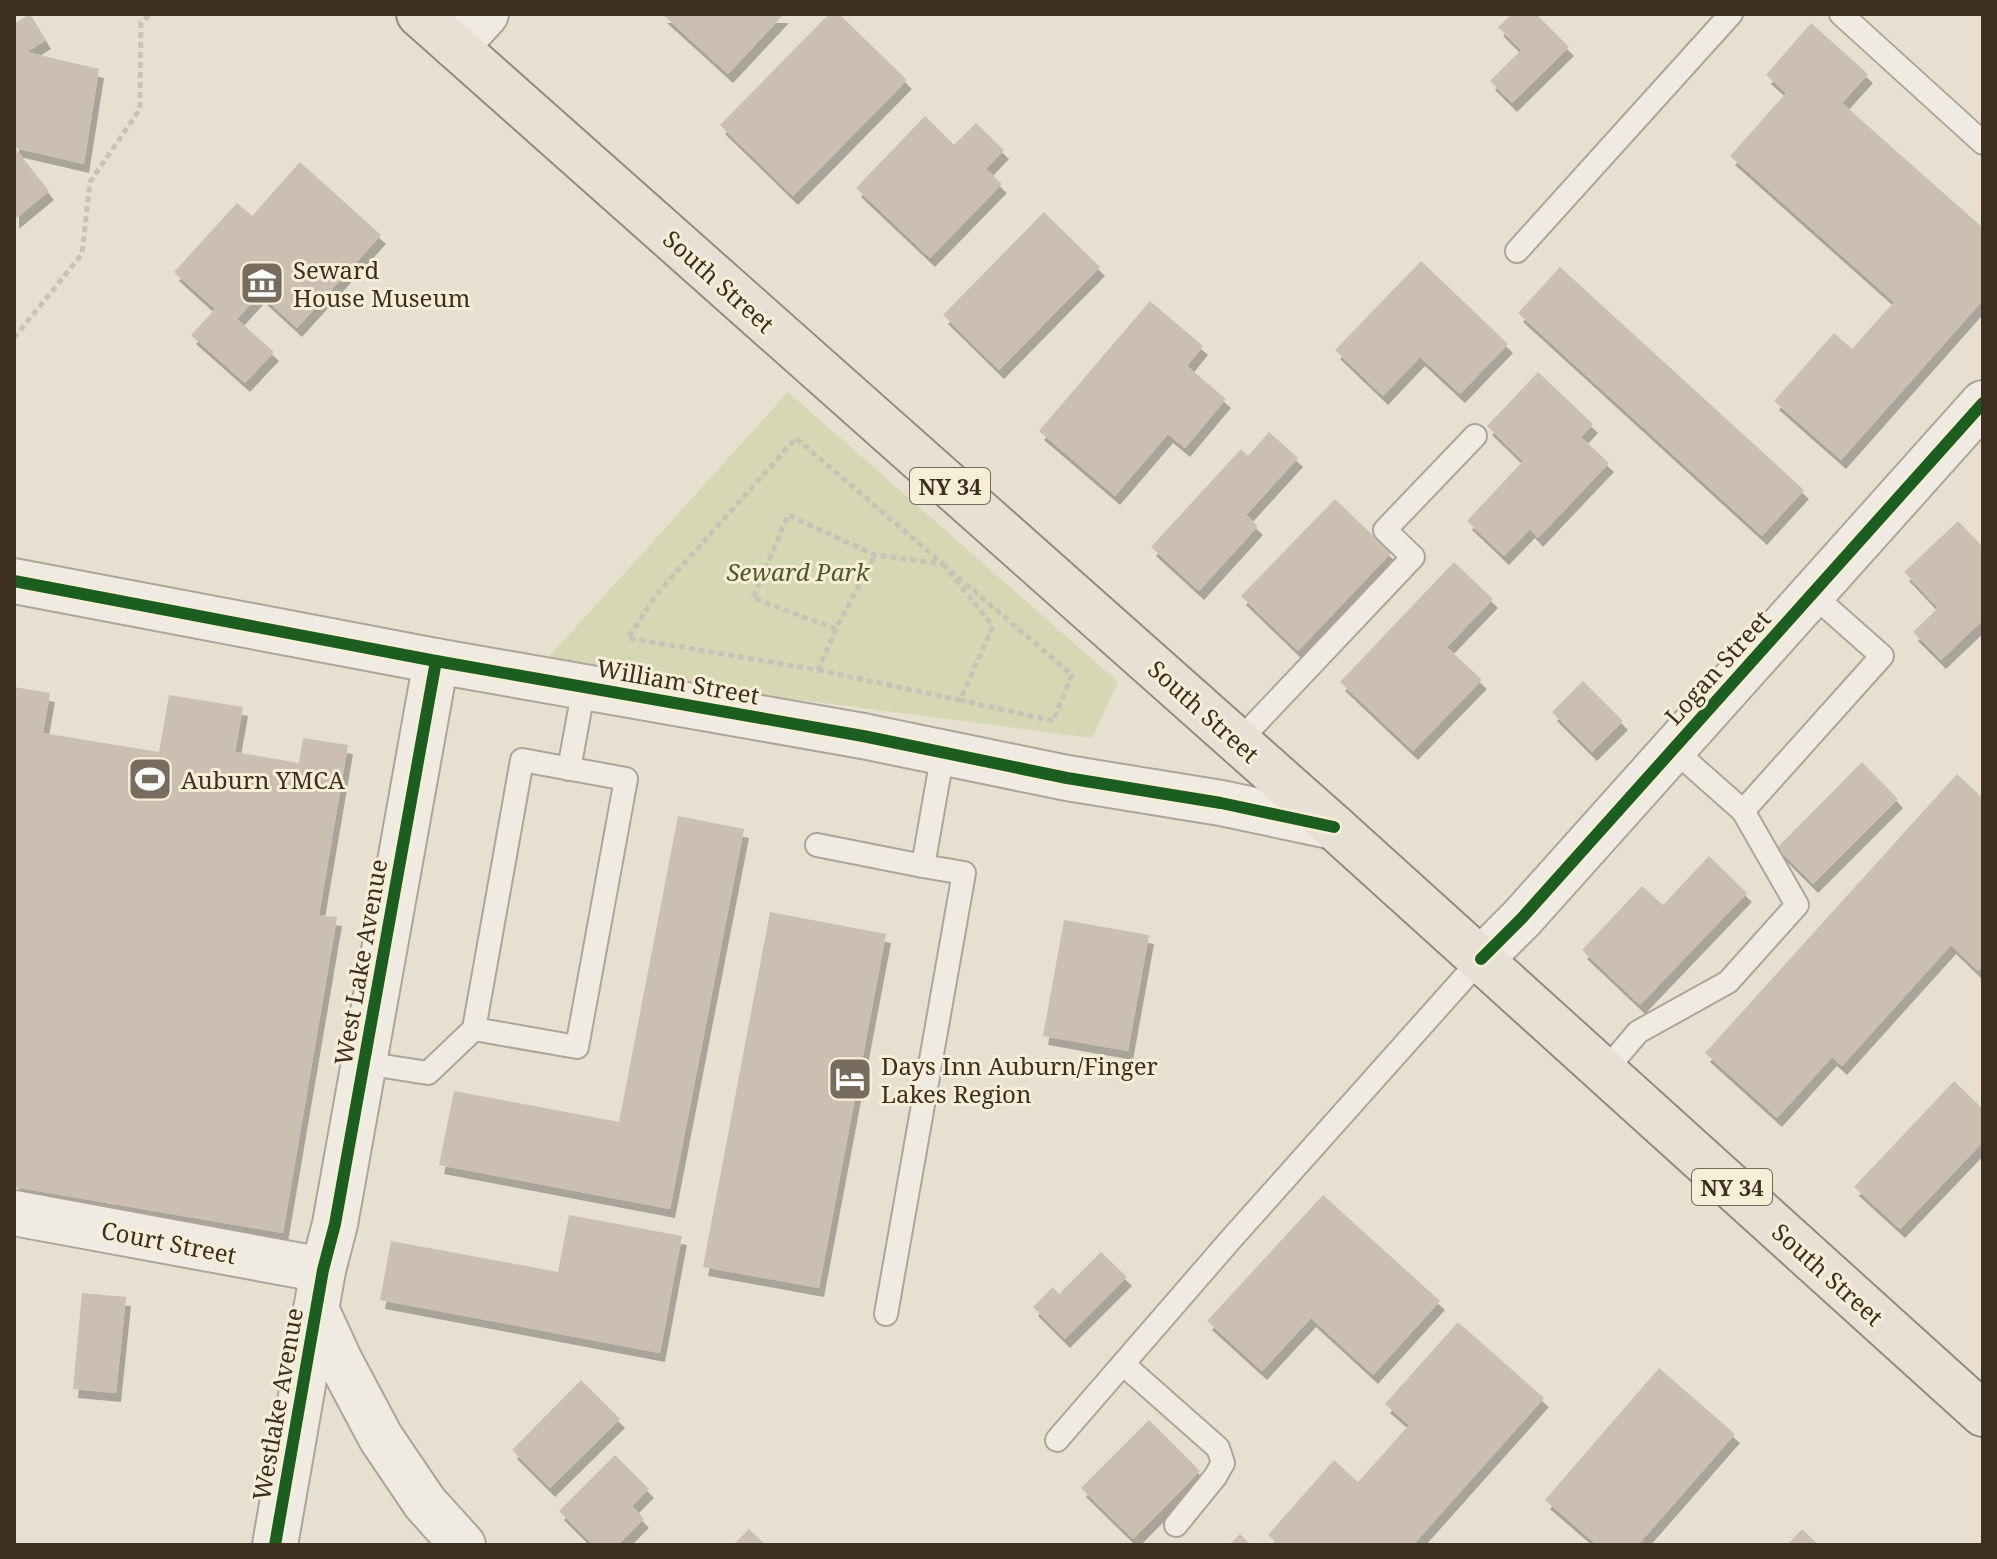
<svg xmlns="http://www.w3.org/2000/svg" width="1997" height="1559" font-family="'Noto Serif',serif">
<style>
.green{fill:#d6d7b3}
.building{fill:#cbbfb2;filter:url(#shadow)}
.lines{fill:none;stroke-linecap:round;stroke-linejoin:round}
.service-casing{stroke:#ada599;stroke-width:26}
.minor-casing{stroke:#ada599;stroke-width:48}
.primary-casing{stroke:#928b80;stroke-width:48}
.path{stroke:#c8c2b9;stroke-width:5;stroke-dasharray:6 4;stroke-linecap:butt}
.service{stroke:#efebe3;stroke-width:22}
.minor{stroke:#efebe3;stroke-width:44}
.primary{stroke:#e6e1d4;stroke-width:44}
.cycleway-casing{stroke:#f7eed8;stroke-width:17}
.cycleway{stroke:#1b5e20;stroke-width:12}
.labels{text-anchor:middle;dominant-baseline:central;stroke-width:6;stroke-linejoin:round;paint-order:stroke}
.shield{fill:#f7eed8;stroke:#756857;stroke-width:2}
.shield-label{font-size:22px;font-weight:bold;fill:#3d2e20}
.poi-label{font-size:24px;fill:#3d2e20;stroke:#f7eed8;text-anchor:start}
.street-label{font-size:24px;fill:#3d2e20;stroke:#f7eed8}
.park-label{font-size:24px;font-style:italic;fill:#4d5a26;stroke:#f7eed8}
</style>
<defs>
<filter id="shadow"><feDropShadow dx="5" dy="9" stdDeviation="0" flood-color="#0004"/></filter>
</defs>
<rect width="100%" height="100%" fill="#e7e0d1"/>
<path class="green" d="M788 392 1118 682 1092 738 548 667 547 659Z"/>
<g class="building">
<path d="M30 14 46 40 27 52 99 69 84 164 15 148 49 191 14 220V24Z"/>
<path d="M662 14H784L728 74Z"/>
<path d="M829 14H839L907 80 793 196 720 125Z"/>
<path d="M1512 14H1536L1569 47 1512 103 1490 81 1521 50 1498 27Z"/>
<path d="M1811 23 1868 74 1842 103 1983 228V300L1841 460 1774 401 1834 333 1852 349 1894 302 1730 156 1786 93 1766 75Z"/>
<path d="M925 116 954 145 976 123 1004 150 986 169 1002 184 930 258 856 188Z"/>
<path d="M300 162 381 235 297 328 260 294 237 319 274 352 245 383 191 335 215 309 174 272 237 203 252 216Z"/>
<path d="M1044 212 1100 267 999 370 943 315Z"/>
<path d="M1421 261 1508 344 1460 394 1420 357 1383 396 1335 350Z"/>
<path d="M1560 267 1804 490 1762 536 1518 313Z"/>
<path d="M1150 301 1203 346 1187 366 1226 399 1185 448 1168 434 1115 496 1039 431Z"/>
<path d="M1538 372 1593 424 1581 437 1609 463 1538 538 1530 529 1504 556 1467 521 1523 461 1487 426Z"/>
<path d="M1269 432 1298 458 1246 515 1258 526 1199 591 1151 547 1241 449 1248 456Z"/>
<path d="M1335 499 1391 553 1298 651 1241 596Z"/>
<path d="M1958 521 1983 547V620L1941 660 1913 632 1938 608 1904 572Z"/>
<path d="M1454 562 1493 599 1447 647 1482 680 1413 751 1340 682Z"/>
<path d="M1583 681 1623 721 1592 752 1552 712Z"/>
<path d="M14 687 50 693 43 733 159 752 169 695 243 707 235 752 299 763 303 738 348 745 319 915 337 917 283 1233 14 1187Z"/>
<path d="M1862 762 1898 799 1813 884 1777 848Z"/>
<path d="M1957 774 1983 798V965L1978 971 1951 945 1842 1066 1832 1057 1777 1118 1705 1053Z"/>
<path d="M678 816 744 829 670 1209 439 1165 454 1091 619 1122Z"/>
<path d="M1709 856 1747 893 1640 1005 1582 950 1642 886 1663 905Z"/>
<path d="M770 912 886 934 819 1288 703 1267Z"/>
<path d="M1064 920 1149 935 1128 1051 1043 1036Z"/>
<path d="M1954 1081 1983 1109V1142L1900 1229 1854 1187Z"/>
<path d="M1323 1195 1440 1301 1373 1375 1311 1318 1262 1371 1207 1321Z"/>
<path d="M569 1215 682 1236 660 1353 380 1300 391 1241 558 1272Z"/>
<path d="M1101 1252 1127 1277 1065 1339 1033 1307 1053 1287 1059 1294Z"/>
<path d="M82 1293 126 1297 116 1393 73 1389Z"/>
<path d="M1458 1322 1544 1398 1413 1545H1279L1268 1535 1334 1460 1358 1482 1409 1425 1385 1404Z"/>
<path d="M1659 1368 1735 1434 1638 1545H1597L1545 1500Z"/>
<path d="M581 1380 620 1419 550 1488 512 1450Z"/>
<path d="M1149 1420 1200 1471 1133 1539 1081 1488Z"/>
<path d="M615 1455 649 1489 632 1506 644 1519 618 1545H593L559 1511Z"/>
<path d="M749 1529 766 1545H733Z"/>
<path d="M1802 1529 1819 1545H1787Z"/>
<path d="M1240 1534 1251 1545H1229Z"/>
</g>
<g class="lines">
<g class="service-casing">
<g id="service">
<path d="M1841 14 1983 143"/>
<path d="M1517 251 1731 14"/>
<path d="M1238 742 1413 557 1385 530 1475 436"/>
<path d="M1673 749 1743 811 1882 656 1812 594"/>
<path d="M569 769 584 687"/>
<path d="M817 845 923 866"/>
<path d="M364 1063 428 1073 474 1029 522 760 626 779 577 1047 474 1029"/>
<path d="M1605 1071 1638 1032 1728 982 1797 905 1743 811"/>
<path d="M886 1314 964 873 923 866 943 752"/>
<path d="M1123 1364 1218 1448 1223 1463 1215 1477 1176 1525"/>
<path d="M1057 1440 1232 1238 1481 959"/>
</g>
</g>
<g class="minor-casing">
<g id="minor">
<path d="M456 47 486 14"/>
<path d="M14 581 436 661 863 736 1067 778 1221 803 1334 827"/>
<path d="M1481 959 1522 918 1983 403"/>
<path d="M14 1213 323 1270"/>
<path d="M316 1309 340 1361 381 1438 425 1503 463 1545"/>
<path d="M275 1545 323 1270 335 1224 436 661"/>
</g>
</g>
<g class="primary-casing">
<path id="primary" d="M419 14 1334 827 1983 1414"/>
</g>
<g class="path">
<path d="M14 338 82 254 90 182 140 109 141 23 150 14"/>
<path d="M943 564 1072 675 1053 721 960 700 993 626Z"/>
<path d="M836 629 753 598 788 515 875 555 943 564 796 438 656 595 628 638 818 670 836 629 875 555"/>
<path d="M818 670 960 700"/>
</g>
<use href="#service" class="service"/>
<use href="#minor" class="minor"/>
<use href="#primary" class="primary"/>
<g class="cycleway-casing">
<g id="cycleway">
<path d="M14 581 436 661 863 736 1067 778 1221 803 1334 827"/>
<path d="M1481 959 1522 918 1983 403"/>
<path d="M275 1545 323 1270 335 1224 436 661"/>
</g>
</g>
<use href="#cycleway" class="cycleway"/>
</g>
<defs>
<g id="museum-square" transform="scale(2.3)"><rect x="-9" y="-9" width="18" height="18" rx="4" fill="#786c5e" stroke="#f7eed8"/><path d="M0-6L6-3V-2H-6V-3ZM-5-1h2V3h-2ZM-1-1h2V3h-2ZM3-1h2V3H3ZM-6 4H6V6H-6Z" fill="#fff"/></g>
<g id="stadium-square" transform="scale(2.3)"><rect x="-9" y="-9" width="18" height="18" rx="4" fill="#786c5e" stroke="#f7eed8"/><path d="M0-5a6.5 5 0 1 0 0 10a6.5 5 0 1 0 0-10ZM-3.5-1.8h7v3.6h-7Z" fill="#fff"/></g>
<g id="hotel-square" transform="scale(2.3)"><rect x="-9" y="-9" width="18" height="18" rx="4" fill="#786c5e" stroke="#f7eed8"/><path d="M-6-4.5h1.5V1H6V5H4.5V3h-9V5H-6ZM-4 0a1.8 1.8 0 1 1 3.6 0ZM.5 0V-2.5h3Q6-2.5 6 0Z" fill="#fff"/></g>
</defs>
<g fill-rule="evenodd">
<use href="#museum-square" x="262" y="283"/>
<use href="#stadium-square" x="150" y="779"/>
<use href="#hotel-square" x="850" y="1079"/>
</g>
<g class="labels">
<g class="shield">
<rect x="910" y="468" width="80" height="36" rx="6"/>
<rect x="1692" y="1169" width="80" height="36" rx="6"/>
</g>
<g class="shield-label">
<text x="950" y="486">NY 34</text>
<text x="1732" y="1187">NY 34</text>
</g>
<g class="poi-label">
<text x="293" y="269">Seward<tspan x="293" dy="28">House Museum</tspan></text>
<text x="181" y="779">Auburn YMCA</text>
<text x="881" y="1065">Days Inn Auburn/Finger<tspan x="881" dy="28">Lakes Region</tspan></text>
</g>
<g class="street-label">
<text transform="translate(719 281) rotate(42)">South Street</text>
<text transform="translate(1717 667) rotate(-48)">Logan Street</text>
<text transform="translate(678 681) rotate(10)">William Street</text>
<text transform="translate(1204 711) rotate(42)">South Street</text>
<text transform="translate(360 962) rotate(-80)">West Lake Avenue</text>
<text transform="translate(169 1242) rotate(11)">Court Street</text>
<text transform="translate(1828 1274) rotate(42)">South Street</text>
<text transform="translate(277 1404) rotate(-80)">Westlake Avenue</text>
</g>
<g class="park-label">
<text x="798" y="571">Seward Park</text>
</g>
</g>
<rect width="1997" height="1559" fill="none" stroke="#3d2e20" stroke-width="32"/>
</svg>
